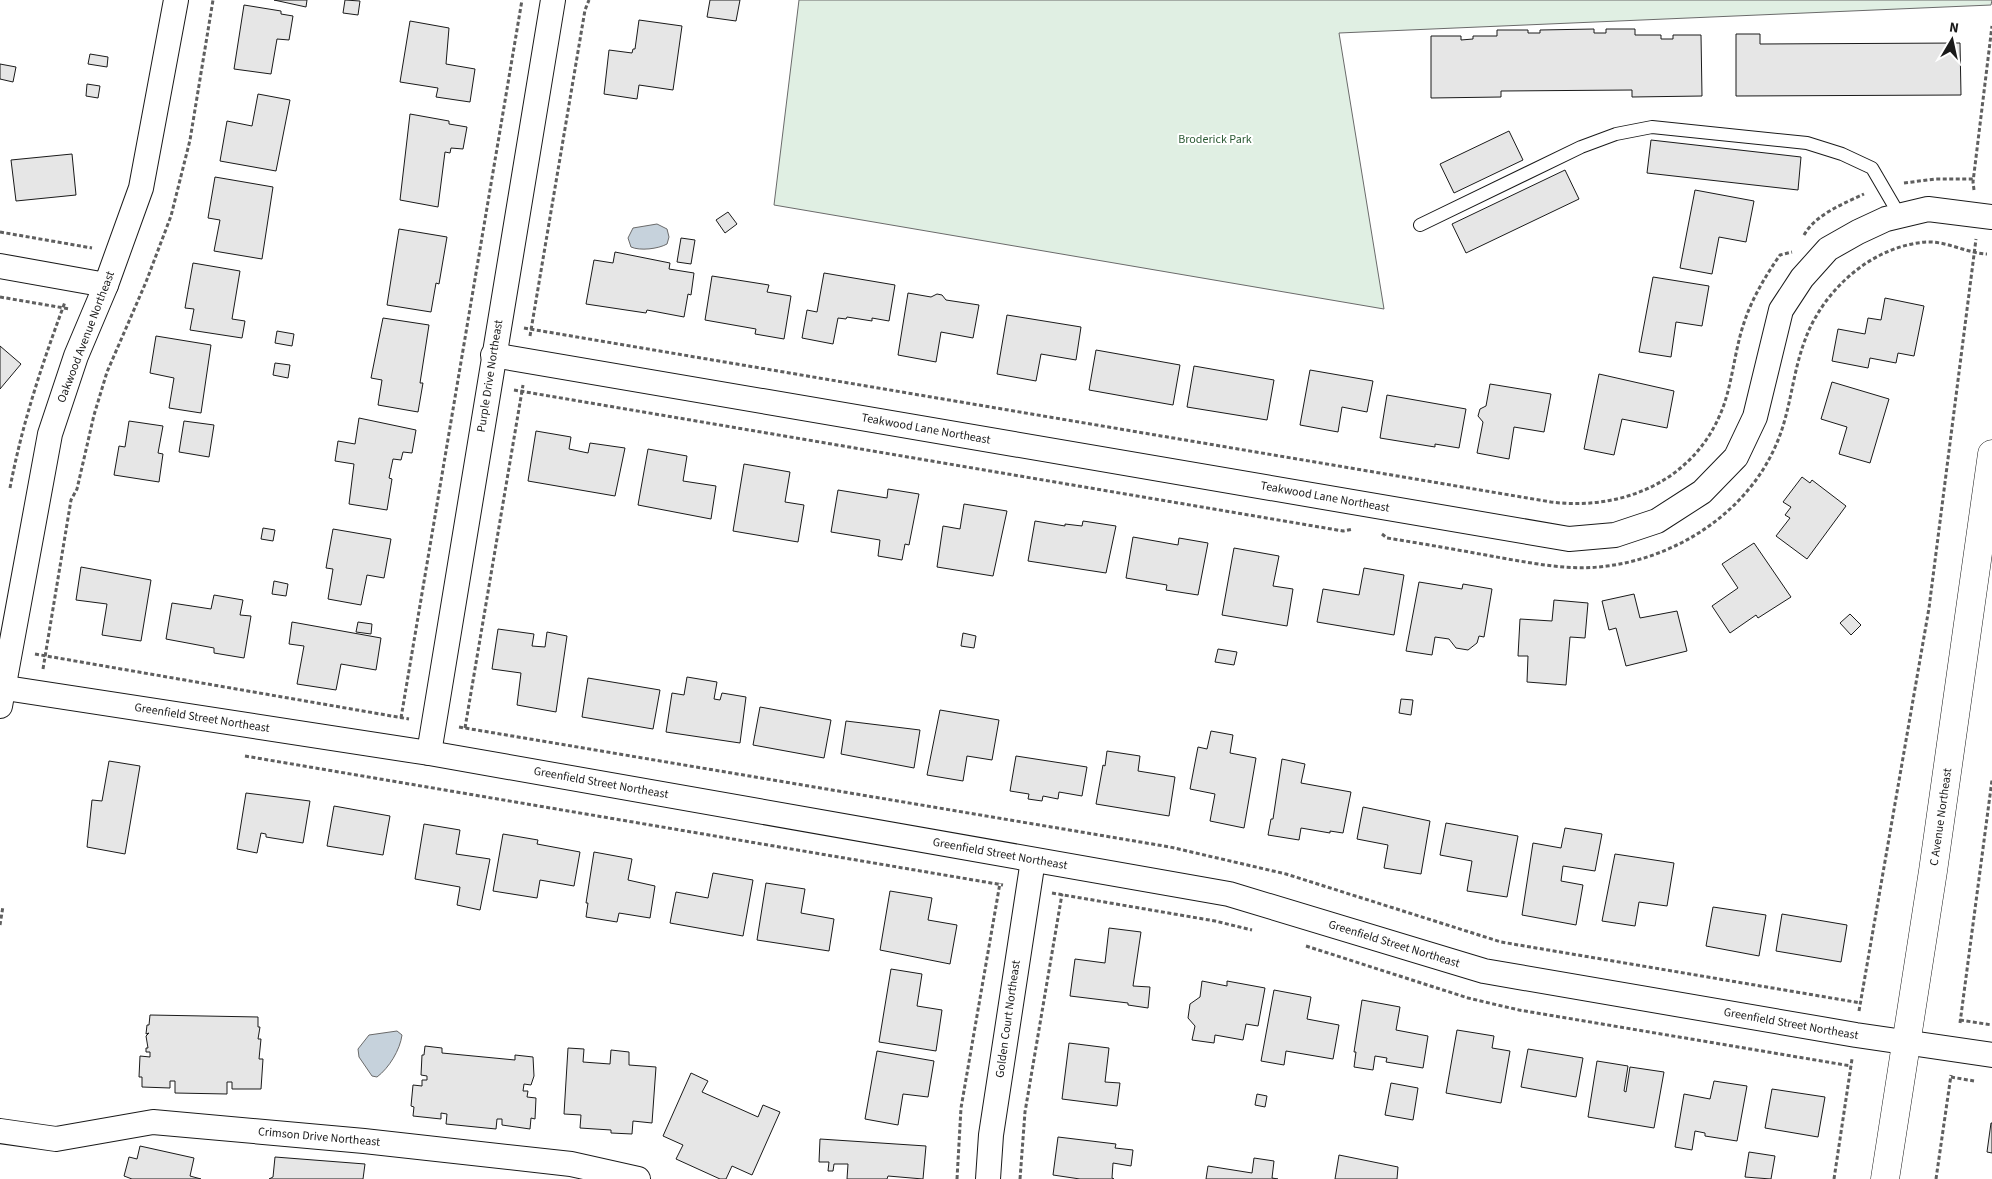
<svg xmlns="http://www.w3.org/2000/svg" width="1992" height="1179" font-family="'Source Sans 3',sans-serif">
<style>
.green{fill:#e0efe3;stroke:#6a6a6a}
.water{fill:#c6d2dc;stroke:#6a6a6a}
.building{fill:#e6e6e6;stroke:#1a1a1a}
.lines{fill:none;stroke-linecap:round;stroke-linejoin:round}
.lane-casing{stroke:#1a1a1a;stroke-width:14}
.street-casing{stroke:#1a1a1a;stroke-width:26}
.secondary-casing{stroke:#1a1a1a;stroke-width:29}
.path{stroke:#5f5f5f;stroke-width:3;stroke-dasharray:4 2.5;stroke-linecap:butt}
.lane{stroke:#fff;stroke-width:12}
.street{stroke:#fff;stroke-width:24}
.secondary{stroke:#fff;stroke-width:28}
.labels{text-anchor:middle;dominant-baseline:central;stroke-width:4;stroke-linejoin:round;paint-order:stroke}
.park-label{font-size:12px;fill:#2b5a34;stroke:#fff}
.street-label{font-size:12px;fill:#1a1a1a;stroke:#fff}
</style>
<rect width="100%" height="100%" fill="#fff"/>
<path class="green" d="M799 0H1992L1991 5 1339 33 1384 309 774 205Z"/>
<g class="water">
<path d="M657 224 667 229 669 237 667 244C658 249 640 251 631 247L628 238 633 228Z"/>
<path d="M397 1031 402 1035C400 1050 389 1068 377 1077L372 1076 359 1057 358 1049 369 1035Z"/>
</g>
<g class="building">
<path d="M274 0H307L306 7Z"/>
<path d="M345 0 360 1 358 15 343 13Z"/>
<path d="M710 0H740L736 21 707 17Z"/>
<path d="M244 5 281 11V14L293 16 289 40 277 39 271 74 234 69Z"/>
<path d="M639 20 682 26 673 90 639 85 637 99 604 94 609 50 632 53 633 49H635Z"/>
<path d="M410 21 449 28 446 64 475 69 470 102 436 97 438 88 400 82Z"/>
<path d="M1594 29V33H1606V29H1635V35H1661V39H1673V35H1701L1702 96 1632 97V90L1501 91V97L1431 98V36H1461V40L1473 39V36H1497V30H1528V33H1540V30Z"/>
<path d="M1736 34H1760V44L1960 43 1961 95 1736 96Z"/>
<path d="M90 54 108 57 107 67 88 64Z"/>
<path d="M0 64 16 67 13 82 0 79Z"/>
<path d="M87 84 100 86 98 98 86 96Z"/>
<path d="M258 94 290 100 276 171 220 161 227 121 252 126Z"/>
<path d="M410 114 449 121V124L467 127 463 149 451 148 450 153 445 152 438 207 400 200Z"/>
<path d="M1509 131 1523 160 1454 193 1440 164Z"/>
<path d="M1651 140 1801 157 1798 190 1647 173Z"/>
<path d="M72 154 76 195 16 201 11 160Z"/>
<path d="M1565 170 1579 199 1466 253 1452 224Z"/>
<path d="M215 177 273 187 262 259 214 251 220 220 208 218Z"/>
<path d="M1695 190 1754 201 1746 242 1719 237 1712 274 1680 268Z"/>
<path d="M728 212 737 224 725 233 716 220Z"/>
<path d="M399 229 447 237 439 284 436 283 431 312 387 305Z"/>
<path d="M681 238 695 240 691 264 677 262Z"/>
<path d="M615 252 670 263 669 269 694 273 691 295 688 294 684 317 647 310 646 313 586 304 594 260 613 263Z"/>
<path d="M193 263 240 271 232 319 245 321 242 338 190 330 194 309 185 308Z"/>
<path d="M824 273 895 285 889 321 872 318V321L847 317 846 319 838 318 833 344 802 338 807 310 817 312Z"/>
<path d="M712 276 769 285 767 292 791 296 784 339 755 334 756 329 705 320Z"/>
<path d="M1653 277 1709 286 1702 326 1676 322 1671 357 1639 352Z"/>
<path d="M908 293 931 297 937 294 942 295 946 300 979 305 973 338 941 332 936 362 898 355Z"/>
<path d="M1885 298 1924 306 1914 356 1898 353 1896 363 1870 358 1868 368 1832 361 1838 329 1865 334 1868 318 1881 320Z"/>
<path d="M1007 315 1081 327 1076 360 1041 354 1036 381 997 374Z"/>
<path d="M383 318 429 325 420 383H423L418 412 378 405 382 380 371 378Z"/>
<path d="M277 331 294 334 292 346 275 343Z"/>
<path d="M156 336 211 345 201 413 169 408 174 378 150 373Z"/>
<path d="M0 346 21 364 0 389Z"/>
<path d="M1096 350 1180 365 1173 405 1089 390Z"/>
<path d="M275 363 290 365 288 378 273 375Z"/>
<path d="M1194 366 1274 380 1267 420 1187 407Z"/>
<path d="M1310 370 1373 381 1367 412 1342 407 1338 432 1300 425Z"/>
<path d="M1599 374 1674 391 1667 428 1622 419 1614 455 1584 449Z"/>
<path d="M1832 382 1889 399 1870 463 1839 454 1847 427 1821 419Z"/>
<path d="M1490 384 1551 394 1544 432 1514 427 1509 459 1477 453 1483 422 1478 416 1480 409 1486 406Z"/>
<path d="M1387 395 1466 409 1459 448 1435 444V447L1380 438Z"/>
<path d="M359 418 416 430 412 453 403 452 401 460 393 459 389 478 392 479 387 510 349 504 354 464 335 461 338 441 355 444Z"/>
<path d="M129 421 163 426 158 453 163 454 159 482 114 475 119 446 125 447Z"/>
<path d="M184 421 214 425 209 457 179 452Z"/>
<path d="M536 431 571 437 569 449 588 453 590 443 625 448 615 496 528 481Z"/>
<path d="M648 449 687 456 683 481 716 486 711 519 638 505Z"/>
<path d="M744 464 790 472 785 502 804 505 798 542 733 531Z"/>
<path d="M1802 477 1810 483 1812 480 1846 506 1807 559 1776 536 1790 518 1785 515 1791 507 1783 502Z"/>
<path d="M888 489 919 494 909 545 905 544 902 560 878 556 880 540 831 532 838 490 887 498Z"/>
<path d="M964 504 1007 511 993 576 937 567 943 526 960 529Z"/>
<path d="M1035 521 1065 526V524L1082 526 1083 521 1116 526 1106 573 1028 561Z"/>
<path d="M263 528 275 530 273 541 261 539Z"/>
<path d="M333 529 391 539 384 578 367 575 361 605 328 599 333 569 326 568Z"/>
<path d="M1133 537 1178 545 1179 538 1208 543 1198 595 1166 590 1167 585 1126 578Z"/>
<path d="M1754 543 1791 597 1758 618 1756 615 1730 633 1712 606 1738 588 1722 564Z"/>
<path d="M1234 548 1279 556 1273 586 1293 589 1287 626 1222 615Z"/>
<path d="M81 567 151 580 141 641 102 635 107 604 76 600Z"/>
<path d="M1364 568 1404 575 1394 635 1317 622 1323 589 1359 595Z"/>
<path d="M274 581 288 584 286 596 272 594Z"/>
<path d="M1419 582 1462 589 1463 584 1492 589 1484 637 1479 636 1477 643 1468 650 1456 648 1449 639 1435 637 1432 655 1406 651Z"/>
<path d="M1634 594 1640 618 1677 611 1687 651 1626 666 1616 628 1609 630 1602 601Z"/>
<path d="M214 595 243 600 240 615 251 616 244 658 214 653V648L166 639 172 603 211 609Z"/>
<path d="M1554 600 1588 603 1585 638 1570 637 1566 685 1527 682 1528 656H1518L1520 619 1552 621Z"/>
<path d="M1850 614 1861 625 1851 635 1840 623Z"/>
<path d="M292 622 381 638 376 670 341 664 336 690 297 684 304 646 289 644Z"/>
<path d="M358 622 372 624 371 634 356 632Z"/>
<path d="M498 629 534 634 532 646 545 647 547 632 567 636 556 712 517 705 521 673 492 669Z"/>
<path d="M963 633 976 636 974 648 961 646Z"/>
<path d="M1218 649 1237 652 1234 665 1215 662Z"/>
<path d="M687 677 717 682 714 699 720 700 722 693 746 697 740 743 666 732 672 693 684 695Z"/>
<path d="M588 678 660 690 653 729 582 717Z"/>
<path d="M1401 699 1413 700 1411 715 1399 713Z"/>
<path d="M760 707 831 720 824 758 753 745Z"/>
<path d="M940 710 999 720 992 760 967 756 963 781 927 775Z"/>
<path d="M846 721 920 730 914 768 841 754Z"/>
<path d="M1211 731 1233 735 1230 753 1256 758 1244 828 1210 821 1215 794 1190 789 1198 747 1207 749Z"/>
<path d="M1107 751 1140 756 1138 771 1175 777 1169 816 1096 804 1103 765 1105 766Z"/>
<path d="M1016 756 1087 767 1082 796 1059 792 1058 799 1043 796 1042 801 1028 799 1029 794 1010 791Z"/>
<path d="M1282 759 1305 764 1301 783 1351 792 1343 833 1330 831V833L1301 828 1299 840 1268 835 1271 819H1273Z"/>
<path d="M109 761 140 766 125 854 87 847 92 800 102 801Z"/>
<path d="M246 793 310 801 303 843 266 837V834L261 833 257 853 237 849Z"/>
<path d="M334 806 390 816 383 855 327 846Z"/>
<path d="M1363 807 1430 821 1421 874 1384 868 1388 845 1357 839Z"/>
<path d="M1446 823 1518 836 1507 897 1467 891 1472 861 1440 855Z"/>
<path d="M424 824 460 830 456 854 490 859 480 910 457 905 460 887 415 879Z"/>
<path d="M1565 828 1602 834 1595 871 1563 866 1561 881 1583 885 1576 925 1522 915 1533 843 1561 848Z"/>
<path d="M503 834 538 840 537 844 580 852 574 886 540 880 537 898 493 891Z"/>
<path d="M594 852 632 859 628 880 655 886 650 918 619 913 617 922 586 917 588 903H586Z"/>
<path d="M1615 854 1674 863 1667 906 1639 902 1635 926 1602 921Z"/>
<path d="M713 873 753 880 743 936 670 923 676 892 708 898Z"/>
<path d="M766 883 805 889 801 913 834 919 829 951 757 940Z"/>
<path d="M890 891 932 898 928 920 957 925 950 964 880 950Z"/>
<path d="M1713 907 1766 915 1759 956 1706 946Z"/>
<path d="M1782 914 1847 925 1841 962 1776 951Z"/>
<path d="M1109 928 1141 932 1133 986 1150 987 1148 1008 1128 1005V1003L1070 996 1075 959 1105 963Z"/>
<path d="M891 969 922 974 917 1006 942 1010 936 1051 879 1042Z"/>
<path d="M1202 981 1227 986V981L1265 988 1258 1026 1246 1024 1243 1040 1215 1035 1214 1043 1192 1040 1195 1026 1188 1018 1190 1004 1200 997Z"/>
<path d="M1274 990 1311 997 1307 1019 1339 1025 1333 1059 1286 1051 1284 1065 1261 1061Z"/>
<path d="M1362 1000 1400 1007 1396 1030 1428 1036 1423 1068 1386 1062 1387 1058 1375 1056 1373 1070 1354 1067 1356 1052H1354Z"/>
<path d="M150 1015 258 1017V1027H260L258 1039H261L259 1059H263L261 1089H232V1082H227V1094L175 1093V1081H170V1088L142 1087V1077H139L140 1056 150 1057V1052H146V1048H148L146 1036 149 1033 146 1034 147 1025H149Z"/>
<path d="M1457 1030 1494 1036 1492 1048 1510 1051 1501 1103 1446 1093Z"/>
<path d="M1069 1043 1109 1048 1105 1082 1120 1083 1117 1106 1062 1099Z"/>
<path d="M425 1046 442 1048V1053L515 1060V1055L533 1057 534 1076 531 1085 524 1084 523 1091H528L527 1097 536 1098 535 1119 531 1118 530 1129 502 1125V1119H497L496 1129 446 1124 447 1114 441 1113V1119L413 1116 414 1107 411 1106 413 1085 422 1086V1080H427V1076L421 1075 422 1055H424Z"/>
<path d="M568 1048 584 1049 583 1062 610 1064 611 1050 629 1052V1065L656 1067 652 1123 633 1121 632 1134 611 1133V1130L580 1128 581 1115 564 1114Z"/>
<path d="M1528 1049 1583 1058 1576 1097 1521 1087Z"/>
<path d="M877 1051 934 1061 928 1097 903 1094 898 1125 865 1119Z"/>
<path d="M1597 1061 1628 1066 1624 1091 1626 1092 1630 1067 1664 1072 1654 1128 1588 1117Z"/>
<path d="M691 1073 708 1081 702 1092 758 1117 763 1105 780 1112 752 1175 732 1166 726 1179H720L676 1159 683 1145 663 1136Z"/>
<path d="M1714 1081 1747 1086 1737 1141 1705 1136V1133L1695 1131 1692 1150 1675 1147 1684 1094 1710 1099Z"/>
<path d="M1391 1083 1418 1088 1413 1120 1385 1115Z"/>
<path d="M1772 1089 1825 1097 1818 1137 1765 1128Z"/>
<path d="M1257 1094 1267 1096 1265 1107 1255 1105Z"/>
<path d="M1991 1123H1992V1153L1987 1152Z"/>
<path d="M1058 1137 1116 1144 1115 1148 1133 1150 1131 1166 1113 1163 1112 1178 1114 1179H1080L1053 1175Z"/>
<path d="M820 1139 926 1146 923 1179 888 1176 887 1179H847L848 1164H834L833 1171H828L829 1162H819Z"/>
<path d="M140 1146 194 1158 190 1176 201 1179H132L124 1176 129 1157 137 1159Z"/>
<path d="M1749 1152 1775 1156 1771 1179 1745 1177Z"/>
<path d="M1339 1155 1398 1167 1397 1179H1335Z"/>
<path d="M275 1157 365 1164 363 1179H269L273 1177Z"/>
<path d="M1254 1158 1274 1161 1272 1178 1278 1179H1206L1208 1166 1252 1173Z"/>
</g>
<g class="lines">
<g class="lane-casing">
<path id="lane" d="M1420 225 1581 147 1616 134 1652 127 1807 143 1842 154 1872 168 1900 216"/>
</g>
<g class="street-casing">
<g id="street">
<path d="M0 266 106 285"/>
<path d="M493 355 1569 539 1615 535 1657 521 1702 492 1736 457 1755 417 1781 310 1802 278 1828 249 1858 232 1886 219 1928 209 1992 217"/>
<path d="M0 687 429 753 1229 894 1484 971 1856 1035 1992 1055"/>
<path d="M0 706 50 434 76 356 106 285 141 188 176 0"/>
<path d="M429 753 553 0"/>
<path d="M0 1131 56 1139 153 1122 364 1141 571 1164 638 1179"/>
<path d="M988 1179 991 1135 1033 860"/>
</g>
</g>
<g class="secondary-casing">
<path id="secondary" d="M1885 1179 1933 871 1992 454"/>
</g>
<g class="path">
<path d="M1904 183 1935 179H1973"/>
<path d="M1974 190 1973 182 1992 26"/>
<path d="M0 232 92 248"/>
<path d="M1804 235C1816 214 1843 204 1864 194"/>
<path d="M0 297 70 309"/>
<path d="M524 328 1551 502C1623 511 1694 481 1722 410 1732 384 1734 356 1742 329 1750 302 1764 278 1780 255L1792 252"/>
<path d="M530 336 585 10 589 0"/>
<path d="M514 390 1343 531 1353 529"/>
<path d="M10 488C22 424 42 364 65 302"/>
<path d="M1382 534 1387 538C1425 544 1464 551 1502 558 1537 564 1571 571 1607 566 1678 557 1747 512 1776 445 1791 411 1792 374 1805 340 1823 290 1872 246 1926 242 1947 241 1966 253 1987 254"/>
<path d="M35 654 409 719"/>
<path d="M43 669 71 500 77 489 94 415 107 372 146 282 171 216 190 140 213 0"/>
<path d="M401 718 522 0"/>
<path d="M459 727 1170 847 1286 874 1501 942 1861 1003"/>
<path d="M465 728 523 385"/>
<path d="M245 756 1003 885"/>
<path d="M1052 893 1215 921 1252 930"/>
<path d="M0 925 3 906"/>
<path d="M1306 946 1468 998 1519 1010 1851 1066"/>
<path d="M1859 1011 1929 608 1976 239"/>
<path d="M1960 1020 1992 1025"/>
<path d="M1960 1023 1992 780"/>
<path d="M1951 1077 1974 1081"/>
<path d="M957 1179 961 1108 1000 883"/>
<path d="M1020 1179 1025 1112 1062 894"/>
<path d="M1834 1179 1852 1059"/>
<path d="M1936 1179 1951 1075"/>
</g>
<use href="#lane" class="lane"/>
<use href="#street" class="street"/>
<use href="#secondary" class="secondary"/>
</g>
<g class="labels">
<g class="park-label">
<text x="1215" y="139">Broderick Park</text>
</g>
<g class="street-label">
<text transform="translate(86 337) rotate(-69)">Oakwood Avenue Northeast</text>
<text transform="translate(490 376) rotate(-81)">Purple Drive Northeast</text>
<text transform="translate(926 429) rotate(10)">Teakwood Lane Northeast</text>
<text transform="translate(1325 497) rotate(10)">Teakwood Lane Northeast</text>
<text transform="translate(202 718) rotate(9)">Greenfield Street Northeast</text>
<text transform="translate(601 783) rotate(10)">Greenfield Street Northeast</text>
<text transform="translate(1941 817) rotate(-82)">C Avenue Northeast</text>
<text transform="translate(1000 854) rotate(10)">Greenfield Street Northeast</text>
<text transform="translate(1394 944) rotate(17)">Greenfield Street Northeast</text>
<text transform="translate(1008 1019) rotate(-82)">Golden Court Northeast</text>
<text transform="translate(1791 1024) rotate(10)">Greenfield Street Northeast</text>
<text transform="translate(319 1137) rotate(5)">Crimson Drive Northeast</text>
</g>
</g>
<g transform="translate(1952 40) rotate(9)" stroke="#ffffff" stroke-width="4" paint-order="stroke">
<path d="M0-4L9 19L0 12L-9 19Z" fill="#1a1a1a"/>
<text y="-8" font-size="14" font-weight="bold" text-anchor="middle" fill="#1a1a1a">N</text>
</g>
</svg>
